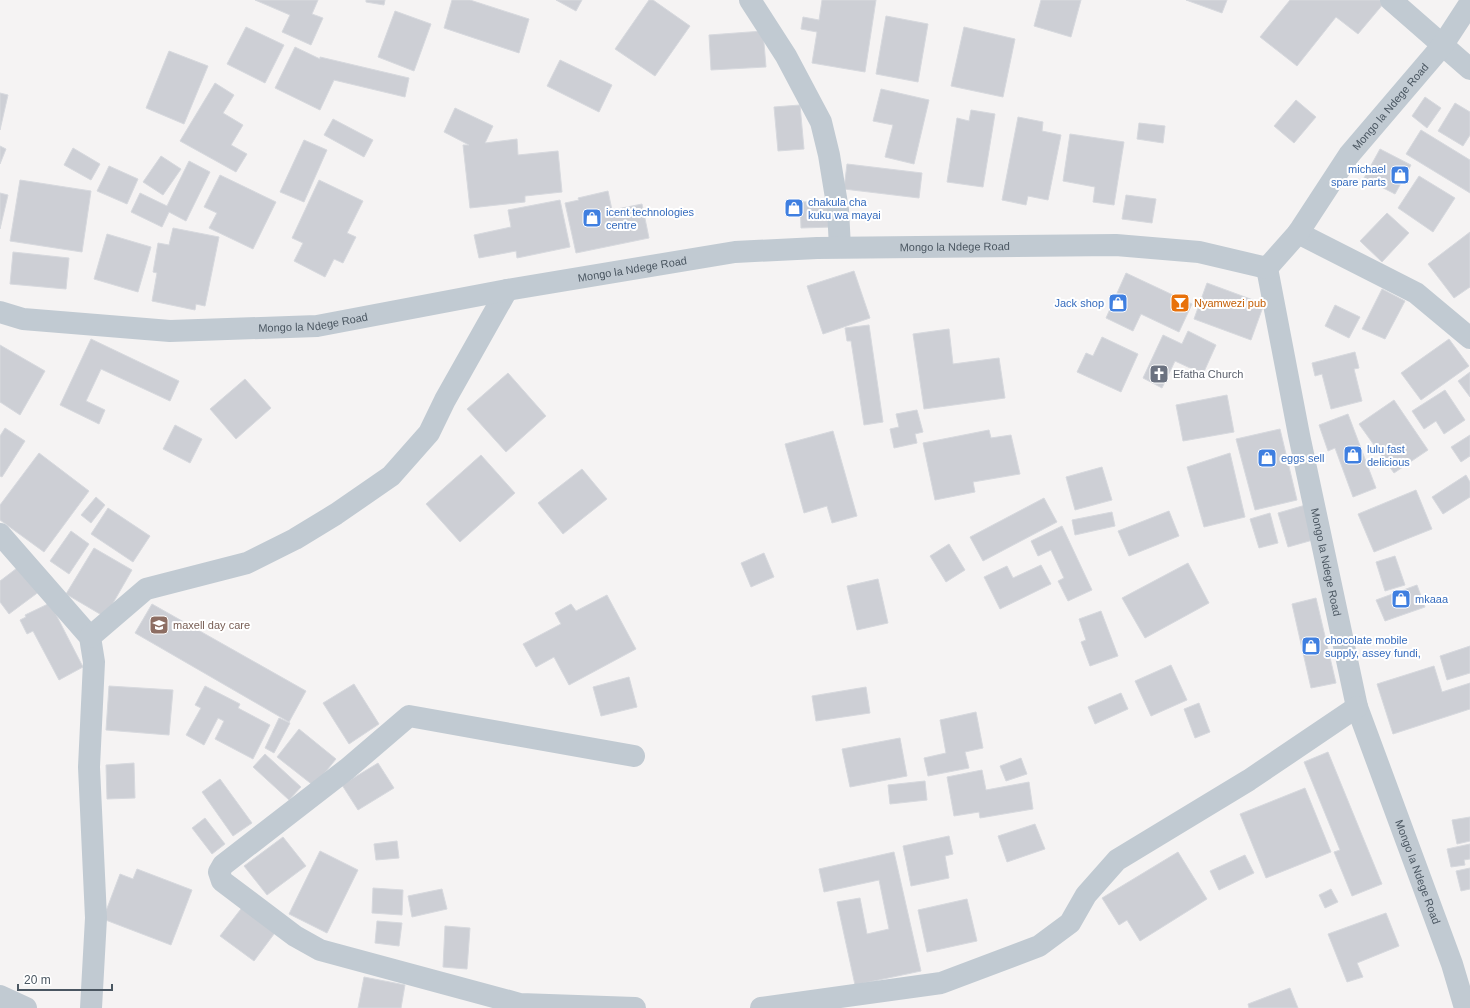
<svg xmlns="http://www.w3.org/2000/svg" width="1470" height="1008" font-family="Helvetica,sans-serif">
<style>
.building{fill:#cdcfd5;stroke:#d7d9de}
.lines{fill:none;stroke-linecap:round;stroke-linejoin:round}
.minor{stroke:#c1cad2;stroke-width:22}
.tertiary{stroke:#c1cad2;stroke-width:22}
.labels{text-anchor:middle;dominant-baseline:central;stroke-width:4;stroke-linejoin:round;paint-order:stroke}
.street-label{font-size:11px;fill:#4a5661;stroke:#fff}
.shop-label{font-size:11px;fill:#366cbe;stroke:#fff;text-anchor:start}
.food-label{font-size:11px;fill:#c56008;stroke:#fff;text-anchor:start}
.worship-label{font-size:11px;fill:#5b616d;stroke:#fff;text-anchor:start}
.education-label{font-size:11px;fill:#785e54;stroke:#fff;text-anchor:start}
</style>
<rect width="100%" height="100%" fill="#f5f3f3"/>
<g class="building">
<path d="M255 0H318L312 14 323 18 311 45 282 32 290 15Z"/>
<path d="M366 0H385L384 5 366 2Z"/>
<path d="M452 0H470L529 19 519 53 444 28Z"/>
<path d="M556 0H582L576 11Z"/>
<path d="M649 0H653L690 26 655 76 615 49Z"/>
<path d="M822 0H876L865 72 812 63 817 32 801 29 803 17 819 20Z"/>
<path d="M1041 0H1081L1071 37 1034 26Z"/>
<path d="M1186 0H1227L1222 13Z"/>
<path d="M1290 0H1380L1384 3 1358 34 1336 17 1297 66 1260 37Z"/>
<path d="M395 11 431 24 414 71 378 57Z"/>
<path d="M886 16 928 24 918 82 876 74Z"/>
<path d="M246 27 284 45 265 83 227 64Z"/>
<path d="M964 27 1015 39 1003 97 951 86Z"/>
<path d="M763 31 766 67 711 70 709 35Z"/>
<path d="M295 47 320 59V57L409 78 405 97 334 80 320 110 275 88Z"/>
<path d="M169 51 208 66 184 124 146 108Z"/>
<path d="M560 60 612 85 599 112 547 86Z"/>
<path d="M215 83 234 95 223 113 243 125 231 145 247 154 236 172 180 141Z"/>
<path d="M881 89 929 100 914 164 885 157 893 125 873 121Z"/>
<path d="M0 93 8 95 0 130Z"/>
<path d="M1425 97 1441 108 1427 128 1412 116Z"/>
<path d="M1296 100 1316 117 1294 143 1274 126Z"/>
<path d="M1455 103 1470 112V135L1463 146 1438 131Z"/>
<path d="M800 105 804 149 778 151 774 107Z"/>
<path d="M455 108 493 126 485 143 517 139 518 155 558 151 562 192 525 196V202L470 208 463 145H469L444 132Z"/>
<path d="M971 110 995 114 983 187 947 182 957 118 969 121Z"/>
<path d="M1018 117 1043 122 1042 131 1061 135 1048 200 1028 196 1026 205 1002 200Z"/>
<path d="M333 119 373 140 364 157 324 135Z"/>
<path d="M1139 123 1165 126 1163 143 1137 139Z"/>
<path d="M1421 130 1470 160V193L1406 154Z"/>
<path d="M1070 134 1124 142 1114 205 1093 202 1095 187 1063 181Z"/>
<path d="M304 140 327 150 304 202 280 192Z"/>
<path d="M0 146 6 149 0 164Z"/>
<path d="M73 148 100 164 91 180 64 165Z"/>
<path d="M1380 149 1411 165 1395 194 1364 178Z"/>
<path d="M161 156 181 169 163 195 143 182Z"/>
<path d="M189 161 210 172 186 221 169 212 162 227 131 212 140 193 167 206Z"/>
<path d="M847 164 922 173 919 198 844 189Z"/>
<path d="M109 166 138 179 127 204 97 191Z"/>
<path d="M220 175 276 202 253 249 209 228 217 213 204 207Z"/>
<path d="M1419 176 1455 198 1433 232 1398 208Z"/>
<path d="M20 180 91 191 82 252 10 241Z"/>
<path d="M319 180 363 201 347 233 356 237 343 263 334 259 325 277 294 261 303 243 292 238Z"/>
<path d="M608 191 612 210 642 204 649 238 576 253 565 203 579 200 578 198Z"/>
<path d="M0 193 8 195 0 229Z"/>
<path d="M1126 195 1156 199 1152 223 1122 219Z"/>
<path d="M560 200 570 247 517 258 516 251 479 258 474 235 511 227 508 210Z"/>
<path d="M831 201 832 227 801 228 800 202Z"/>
<path d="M1387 213 1409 233 1382 262 1360 241Z"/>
<path d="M173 228 219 237 205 306 196 304 195 310 152 301 157 273 153 272 158 243 169 245Z"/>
<path d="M1470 232V287L1454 298 1428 264Z"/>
<path d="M107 234 151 247 138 292 94 279Z"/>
<path d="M13 252 69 258 66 289 10 284Z"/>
<path d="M854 271 870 318 823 334 807 286Z"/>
<path d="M1126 273 1192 304 1179 332 1141 314 1133 331 1106 318Z"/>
<path d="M1207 283 1264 304 1251 340 1194 319Z"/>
<path d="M1382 289 1405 301 1385 339 1362 329Z"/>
<path d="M1335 305 1360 317 1349 338 1325 326Z"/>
<path d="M869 325 883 422 864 425 851 341H847L845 328Z"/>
<path d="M949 329 953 364 999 358 1005 398 924 409 913 334Z"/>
<path d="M1188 331 1216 345 1203 374 1175 361 1162 388 1143 378 1163 335 1182 344Z"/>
<path d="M1102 337 1138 354 1121 392 1077 372 1086 353 1093 356Z"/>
<path d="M91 339 179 381 170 401 101 369 86 401 105 410 99 424 60 405Z"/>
<path d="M1449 339 1469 366 1421 400 1401 373Z"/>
<path d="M0 345 45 371 20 415 0 402Z"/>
<path d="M1355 352 1359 368 1354 369 1362 401 1331 409 1322 374 1315 376 1312 363Z"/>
<path d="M1470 372V397L1458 381Z"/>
<path d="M508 373 546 416 506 452 467 409Z"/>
<path d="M245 379 271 408 236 439 210 409Z"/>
<path d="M1445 390 1465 420 1444 434 1436 421 1424 429 1412 411Z"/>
<path d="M1227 395 1234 432 1183 441 1176 405Z"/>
<path d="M1394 400 1428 450 1394 473 1359 424Z"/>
<path d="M917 410 923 432 915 434 917 443 894 448 890 429 899 427 896 414Z"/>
<path d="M1348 414 1376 488 1353 497 1335 448 1328 451 1319 425Z"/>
<path d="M175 425 202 439 190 463 163 449Z"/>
<path d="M5 428 25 441 2 477 0 476V436Z"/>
<path d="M1280 429 1297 500 1255 510 1236 439Z"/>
<path d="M989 430 991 438 1011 435 1020 474 973 482 975 492 935 500 923 443Z"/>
<path d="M833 431 857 516 832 523 827 506 804 513 785 444Z"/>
<path d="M1470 435V456L1461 462 1451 447Z"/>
<path d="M39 453 89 491 44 552 0 520V505Z"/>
<path d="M1230 453 1245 517 1204 527 1187 467Z"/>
<path d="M481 455 515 493 460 542 426 504Z"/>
<path d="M1102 467 1112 500 1075 510 1066 477Z"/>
<path d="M582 469 607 499 563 534 538 503Z"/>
<path d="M1466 475 1470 482V497L1443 514 1432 497Z"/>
<path d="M1416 490 1432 529 1374 552 1358 514Z"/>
<path d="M96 497 105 505 91 523 81 515Z"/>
<path d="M1044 498 1057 522 983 561 970 537Z"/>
<path d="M1309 504 1320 538 1288 547 1278 513Z"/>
<path d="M108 508 150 536 133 562 91 534Z"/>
<path d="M1169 511 1179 536 1129 556 1118 531Z"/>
<path d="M1112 512 1115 526 1075 535 1072 520Z"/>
<path d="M1270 513 1278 543 1259 548 1250 519Z"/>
<path d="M1062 526 1092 590 1068 601 1058 581 1064 578 1051 550 1038 556 1031 541Z"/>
<path d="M71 531 89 544 69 574 50 561Z"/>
<path d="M949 544 965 570 946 582 930 556Z"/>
<path d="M94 548 132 570 105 617 66 594Z"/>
<path d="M764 553 774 577 751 587 741 563Z"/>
<path d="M1395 556 1405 585 1385 591 1376 562Z"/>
<path d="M1188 563 1209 603 1145 638 1122 598Z"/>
<path d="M21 565 40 591 9 614 0 602V581Z"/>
<path d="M1041 565 1051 584 1000 609 984 577 1007 566 1013 578Z"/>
<path d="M878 579 888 623 857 630 847 586Z"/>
<path d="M1417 585 1425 607 1385 621 1376 600Z"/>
<path d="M607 595 636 649 569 685 554 657 536 667 523 644 561 624 555 613 571 604 576 611Z"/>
<path d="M1316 598 1336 683 1311 688 1292 604Z"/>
<path d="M50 603 83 667 59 680 33 631 27 634 20 620 26 617 25 615Z"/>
<path d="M152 604 306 691 289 722 135 633Z"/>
<path d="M1101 611 1118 656 1090 666 1081 642 1086 640 1079 619Z"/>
<path d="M1470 646V673L1447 680 1440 656Z"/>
<path d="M1171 665 1187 700 1151 716 1135 681Z"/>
<path d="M1434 666 1442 692 1470 683V709L1393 734 1377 684Z"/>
<path d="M629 677 637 707 601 716 593 687Z"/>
<path d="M354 684 379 724 349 744 323 703Z"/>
<path d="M109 686 173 690 169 735 106 730Z"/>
<path d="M205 686 240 704 238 708 270 725 253 759 215 739 224 721 218 718 204 745 186 735 201 708 195 705Z"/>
<path d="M866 687 870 713 816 721 812 696Z"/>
<path d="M1121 693 1128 709 1095 724 1088 707Z"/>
<path d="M1199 703 1210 732 1195 738 1184 709Z"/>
<path d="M976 712 983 748 965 752 969 768 928 776 924 758 946 753 940 720Z"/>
<path d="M279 718 290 723 274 753 265 748Z"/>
<path d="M299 729 336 759 314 786 277 757Z"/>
<path d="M900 738 907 776 850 787 842 749Z"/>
<path d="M1328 752 1382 884 1352 896 1334 852 1340 850 1304 762Z"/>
<path d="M265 754 301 787 289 800 253 767Z"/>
<path d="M1021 758 1027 774 1006 781 1000 766Z"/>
<path d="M134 763 135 798 107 799 106 765Z"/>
<path d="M378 763 394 788 358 810 342 785Z"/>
<path d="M982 770 986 790 1029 782 1033 809 980 818 979 812 954 816 947 777Z"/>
<path d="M220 779 252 823 233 836 202 792Z"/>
<path d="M925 781 927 800 890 804 888 785Z"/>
<path d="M1305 788 1331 852 1266 878 1240 814Z"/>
<path d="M1470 817V841L1457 844 1452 820Z"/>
<path d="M205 818 225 844 212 854 192 828Z"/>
<path d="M1035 824 1045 849 1007 862 998 836Z"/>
<path d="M949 836 953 854 945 856 949 878 911 886 903 846Z"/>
<path d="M283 837 306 866 267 895 244 866Z"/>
<path d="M397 841 399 858 376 860 374 844Z"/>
<path d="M1470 844V859L1464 860 1465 865 1451 867 1447 849Z"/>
<path d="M320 851 358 870 327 933 289 914Z"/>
<path d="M894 852 921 971 855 985 837 902 860 898 867 934 889 929 879 880 824 892 819 869Z"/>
<path d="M1178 852 1207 899 1140 941 1127 920 1119 925 1102 898Z"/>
<path d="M1245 855 1254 873 1219 890 1210 871Z"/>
<path d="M1470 868V889L1461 891 1456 871Z"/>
<path d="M137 869 192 890 171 945 103 919 120 874 133 879Z"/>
<path d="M373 888 403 890 402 915 372 913Z"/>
<path d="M442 889 447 909 412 917 408 896Z"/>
<path d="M1331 889 1338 902 1325 908 1319 895Z"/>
<path d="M967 899 977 941 927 952 918 910Z"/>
<path d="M244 905 277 930 254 961 220 936Z"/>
<path d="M1386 913 1399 946 1357 963 1363 977 1347 982 1328 934Z"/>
<path d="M377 921 402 923 399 946 375 943Z"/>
<path d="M445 926 470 928 467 969 443 967Z"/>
<path d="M364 977 405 985 401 1008H358Z"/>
<path d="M1290 988 1298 1008H1249L1248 1004Z"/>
</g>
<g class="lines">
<g class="minor">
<path d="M750 0 786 56 821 122 829 155 838 210 840 247"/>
<path d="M1391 0 1470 69"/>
<path d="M1298 233 1416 293 1470 338"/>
<path id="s1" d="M1267 268 1299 435 1357 707 1452 964 1465 1008"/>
<path d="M0 534 90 637 94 662 89 767 96 918 91 1008"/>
<path d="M90 637 146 589 247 563 295 539 336 514 391 476 429 433 445 400 507 290"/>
<path d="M634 756 409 716 347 769 223 865 219 872 222 881 295 936 320 950 520 1004 635 1008"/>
<path d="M0 996 26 1008"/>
<path d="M761 1008 941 983 1039 946 1070 923 1086 895 1117 860 1249 780 1357 707"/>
</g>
<path class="tertiary" id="s2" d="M0 312 23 319 170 331 317 326 507 290 735 252 817 248 1116 245 1199 252 1267 268 1298 233 1349 155 1442 46 1470 3"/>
</g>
<defs>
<g id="shop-square" transform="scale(1)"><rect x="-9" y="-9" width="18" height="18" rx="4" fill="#3f7fe0" stroke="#fff"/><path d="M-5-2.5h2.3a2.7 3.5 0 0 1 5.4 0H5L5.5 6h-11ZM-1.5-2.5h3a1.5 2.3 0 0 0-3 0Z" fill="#fff"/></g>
<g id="bar-square" transform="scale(1)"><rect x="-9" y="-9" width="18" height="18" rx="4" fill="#e8710a" stroke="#fff"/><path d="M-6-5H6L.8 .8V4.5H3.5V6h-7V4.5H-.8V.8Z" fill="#fff"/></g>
<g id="church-square" transform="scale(1)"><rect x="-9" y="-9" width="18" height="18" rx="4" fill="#6b7280" stroke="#fff"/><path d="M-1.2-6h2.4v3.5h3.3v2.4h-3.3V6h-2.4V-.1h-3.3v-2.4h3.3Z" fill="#fff"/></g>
<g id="school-square" transform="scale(1)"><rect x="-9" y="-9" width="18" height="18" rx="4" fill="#8d6e63" stroke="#fff"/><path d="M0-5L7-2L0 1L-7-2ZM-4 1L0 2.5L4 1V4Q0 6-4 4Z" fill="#fff"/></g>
</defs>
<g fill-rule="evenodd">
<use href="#shop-square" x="1400" y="175"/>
<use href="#shop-square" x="794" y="208"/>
<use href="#shop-square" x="592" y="218"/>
<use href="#shop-square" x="1118" y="303"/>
<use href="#bar-square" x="1180" y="303"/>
<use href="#church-square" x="1159" y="374"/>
<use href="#shop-square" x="1353" y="455"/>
<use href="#shop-square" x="1267" y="458"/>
<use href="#shop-square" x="1401" y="599"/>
<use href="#school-square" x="159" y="625"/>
<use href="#shop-square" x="1311" y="646"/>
</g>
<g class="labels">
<g class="street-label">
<text stroke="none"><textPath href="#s2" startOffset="1481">Mongo la Ndege Road</textPath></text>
<text stroke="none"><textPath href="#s2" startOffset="963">Mongo la Ndege Road</textPath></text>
<text stroke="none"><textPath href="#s2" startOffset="639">Mongo la Ndege Road</textPath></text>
<text stroke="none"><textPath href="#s2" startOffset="315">Mongo la Ndege Road</textPath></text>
<text stroke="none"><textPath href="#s1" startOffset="300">Mongo la Ndege Road</textPath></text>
<text stroke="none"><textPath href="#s1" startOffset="624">Mongo la Ndege Road</textPath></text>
</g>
<g class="shop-label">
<text x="1386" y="169" text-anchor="end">michael<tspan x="1386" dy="13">spare parts</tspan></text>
<text x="808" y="202">chakula cha<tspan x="808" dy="13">kuku wa mayai</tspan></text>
<text x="606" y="212">icent technologies<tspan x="606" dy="13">centre</tspan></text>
<text x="1104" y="303" text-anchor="end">Jack shop</text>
<text x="1367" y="449">lulu fast<tspan x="1367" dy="13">delicious</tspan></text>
<text x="1281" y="458">eggs sell</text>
<text x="1415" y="599">mkaaa</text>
<text x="1325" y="640">chocolate mobile<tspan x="1325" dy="13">supply, assey fundi,</tspan></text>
</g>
<g class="food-label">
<text x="1194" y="303">Nyamwezi pub</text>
</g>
<g class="worship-label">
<text x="1173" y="374">Efatha Church</text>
</g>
<g class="education-label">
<text x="173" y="625">maxell day care</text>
</g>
</g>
<path d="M18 984v6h94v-6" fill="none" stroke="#4a5661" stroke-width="2"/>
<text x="24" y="984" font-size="12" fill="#4a5661" stroke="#ffffff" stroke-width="3" paint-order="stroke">20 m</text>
</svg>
